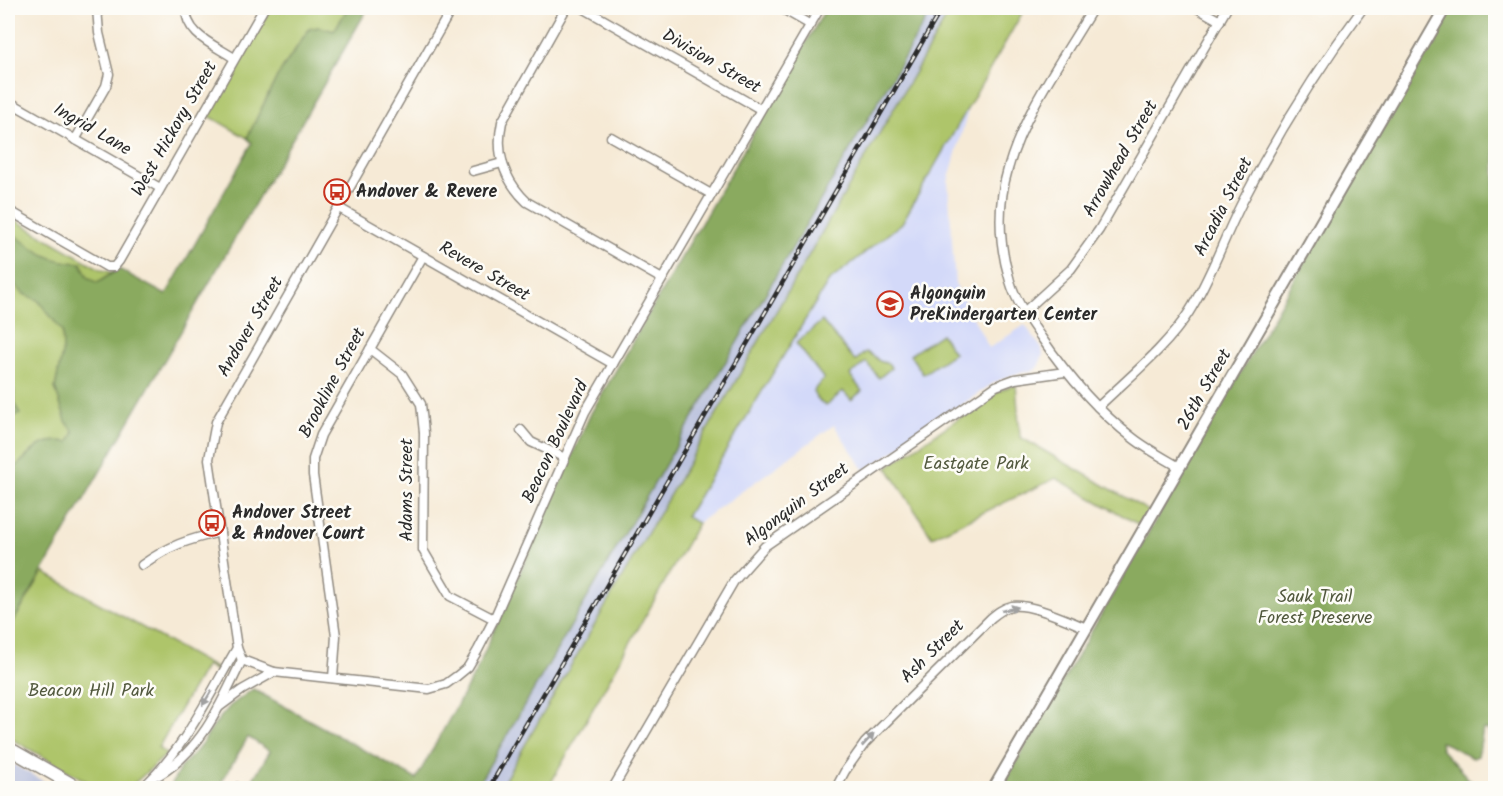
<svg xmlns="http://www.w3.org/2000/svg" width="1503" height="796" font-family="Kalam,sans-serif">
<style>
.built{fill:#d3d9f9}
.industrial{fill:#bcc3de}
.green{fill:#aec56a;stroke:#6c784a;stroke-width:1.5}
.forest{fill:#8aaa5e;stroke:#5a6a44;stroke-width:1.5}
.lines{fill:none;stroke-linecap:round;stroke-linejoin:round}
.minor-casing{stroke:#908a80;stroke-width:11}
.tertiary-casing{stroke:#908a80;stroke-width:14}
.secondary-casing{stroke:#908a80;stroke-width:15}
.minor{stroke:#fff;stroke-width:8}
.tertiary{stroke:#fff;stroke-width:10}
.secondary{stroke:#fff;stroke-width:12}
.rail-casing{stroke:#2b2b2b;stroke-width:4.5}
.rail{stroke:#fdfcf7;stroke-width:2;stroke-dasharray:7;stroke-linecap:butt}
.oneway{fill:#a0a0a0}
.labels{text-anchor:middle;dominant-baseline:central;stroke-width:5;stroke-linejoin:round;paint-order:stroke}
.street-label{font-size:18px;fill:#2b2b2b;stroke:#fdfcf7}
.poi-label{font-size:18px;font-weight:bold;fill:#2b2b2b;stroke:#fdfcf7;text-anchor:start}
.park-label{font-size:18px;fill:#52593e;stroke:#fdfcf7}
</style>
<rect width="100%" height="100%" fill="#fdfcf7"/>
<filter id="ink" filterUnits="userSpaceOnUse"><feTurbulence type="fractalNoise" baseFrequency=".0167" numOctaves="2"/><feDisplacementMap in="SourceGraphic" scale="12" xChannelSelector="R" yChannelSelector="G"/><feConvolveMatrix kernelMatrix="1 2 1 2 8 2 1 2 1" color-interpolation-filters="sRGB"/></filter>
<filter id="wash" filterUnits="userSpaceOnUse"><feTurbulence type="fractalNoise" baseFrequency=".008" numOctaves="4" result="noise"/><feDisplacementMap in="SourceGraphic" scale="24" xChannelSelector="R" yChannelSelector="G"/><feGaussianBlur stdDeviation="1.35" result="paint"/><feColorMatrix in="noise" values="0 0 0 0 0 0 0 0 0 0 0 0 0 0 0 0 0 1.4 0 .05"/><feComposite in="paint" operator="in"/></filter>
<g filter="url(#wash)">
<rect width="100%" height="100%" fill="#f6ead6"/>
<path class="built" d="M971 100 948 182 955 283 989 348 1025 325 1042 349 1043 355 1038 367 1034 370 1012 375 995 382 865 471 834 425 698 523 686 517 828 282 902 223Z"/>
<g class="industrial">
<path d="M933 8H952L500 788H476Z"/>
<path d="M8 761 55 788H8Z"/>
</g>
<g class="green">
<path d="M271 8H348L334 31 319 27 309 29 277 77 247 138 209 116Z"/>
<path d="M952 8H1025L902 223 828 282 686 517 698 523 548 788H500Z"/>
<path d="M8 216 102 270 111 272 119 269 97 283 88 277 81 263C49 263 31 249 8 230Z"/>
<path d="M8 275 24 294 38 300 62 331 63 349 55 388 66 421 74 432 69 442C34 437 33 455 8 473V418L19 414 15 404 14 390 8 385Z"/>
<path d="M822 321 855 361 866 352 875 357 879 361 889 364 891 368 879 378 866 362 850 375 862 391 851 400 843 391 826 406C810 394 810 392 824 379L796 343Z"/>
<path d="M941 334 954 353 923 374 910 355Z"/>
<path d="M1016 384 1020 437 1149 511 1141 526 1056 478 932 537 887 467 999 391Z"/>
<path d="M43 572 217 669 216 671 206 665 158 748 167 754 129 788H98L8 737V631Z"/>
</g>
<g class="forest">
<path d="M348 8H368L8 631V473C33 455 34 437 69 442L74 432 66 421 55 388 63 349 62 331 38 300 24 294 9 279 8 230C32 248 49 263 81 263L88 277 97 283 119 269 166 295 252 143 247 138 277 77 309 29 319 27 334 31Z"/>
<path d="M826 8H933L476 788H253L249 786 270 751 248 737 218 788H170L180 768 198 749 218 720 230 706 253 689 416 779 476 671 591 413Z"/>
<path d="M1451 8H1495V746L1490 738 1489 730 1483 729 1478 756 1473 758C1461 754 1450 743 1440 742L1441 749 1477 788H1001Z"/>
<path d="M8 385 14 390 15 404 20 414 8 418Z"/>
</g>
</g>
<g filter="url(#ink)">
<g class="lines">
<g class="minor-casing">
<g id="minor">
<path d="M186 8C185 35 215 45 234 58"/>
<path d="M566 8 502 122C495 154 504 180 527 202L662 279"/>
<path d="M583 8 760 109"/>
<path d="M781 8 809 24"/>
<path d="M1093 8C1063 58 1024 112 1008 169 997 206 999 245 1010 281 1016 302 1029 320 1041 337 1067 375 1096 410 1133 438 1147 449 1164 458 1179 467"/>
<path d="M1197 8 1220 21"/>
<path d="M8 101 160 188"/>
<path d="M611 137 711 194"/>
<path d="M75 140 106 86 109 74 99 33 97 8"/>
<path d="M473 171 502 163"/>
<path d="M339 208 613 364"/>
<path d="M8 210 107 267H114L119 261 264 8"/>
<path d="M1024 312 1071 269 1099 230 1227 8"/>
<path d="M370 349 402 374 421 404 424 433 423 550 450 596 494 619"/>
<path d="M1098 407C1128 378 1167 347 1189 312 1212 276 1225 234 1245 197 1279 131 1319 67 1363 8"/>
<path d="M521 430 531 442 565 458"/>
<path d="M142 565C170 545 187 540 220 532"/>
<path d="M274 672 242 660 237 648 209 459 216 422 452 8"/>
<path d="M333 678 336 636 313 475V459L321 435 423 256"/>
<path d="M219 707 242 690 274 672 429 689 446 684 457 676 468 667 478 650 494 619 585 412 820 8"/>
<path d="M159 775C202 750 222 702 242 660"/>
<path d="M142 788C183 752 209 695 237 648"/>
<path d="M235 788 237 787 240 788"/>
<path d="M613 788 734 581 765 546 996 386 1015 379 1065 372"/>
<path d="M836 788 845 771 865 743 991 618C997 613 1003 608 1012 606 1031 603 1068 621 1087 628"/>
</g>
</g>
<g class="tertiary-casing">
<path id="tertiary" d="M994 788 1445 8"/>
</g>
<g class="secondary-casing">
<path id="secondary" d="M8 748 78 788"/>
</g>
<use href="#minor" class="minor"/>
<use href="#tertiary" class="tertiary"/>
<use href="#secondary" class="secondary"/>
<g class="rail-casing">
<path id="rail" d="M489 788 942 8"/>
</g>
<use href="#rail" class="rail"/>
</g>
<defs><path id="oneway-solid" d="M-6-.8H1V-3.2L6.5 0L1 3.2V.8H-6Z" transform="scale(1.5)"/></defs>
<g class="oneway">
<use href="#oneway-solid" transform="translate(1010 609) rotate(-13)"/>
<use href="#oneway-solid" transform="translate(207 698) rotate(121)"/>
<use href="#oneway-solid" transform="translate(868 740) rotate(-47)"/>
</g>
</g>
<defs>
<g id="bus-ring" transform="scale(1.35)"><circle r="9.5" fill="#fdfcf7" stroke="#c8321e" stroke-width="1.5"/><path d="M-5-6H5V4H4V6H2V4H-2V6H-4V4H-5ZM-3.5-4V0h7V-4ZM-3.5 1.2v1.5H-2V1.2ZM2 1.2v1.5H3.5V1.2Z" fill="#c8321e"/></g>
<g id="school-ring" transform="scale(1.35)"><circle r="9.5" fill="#fdfcf7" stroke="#c8321e" stroke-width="1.5"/><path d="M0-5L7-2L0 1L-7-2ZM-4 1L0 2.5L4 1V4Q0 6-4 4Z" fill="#c8321e"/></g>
</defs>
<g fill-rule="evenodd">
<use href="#bus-ring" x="337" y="192"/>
<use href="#school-ring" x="890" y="304"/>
<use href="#bus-ring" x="212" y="523"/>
</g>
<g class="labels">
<g class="street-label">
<text transform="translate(711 62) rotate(30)">Division Street</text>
<text transform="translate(175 129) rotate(-60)">West Hickory Street</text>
<text transform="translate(92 130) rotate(30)">Ingrid Lane</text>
<text transform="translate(1121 159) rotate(-60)">Arrowhead Street</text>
<text transform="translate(1224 207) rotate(-63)">Arcadia Street</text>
<text transform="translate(484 272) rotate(30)">Revere Street</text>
<text transform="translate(251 327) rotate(-60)">Andover Street</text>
<text transform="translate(333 383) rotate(-62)">Brookline Street</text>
<text transform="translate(1205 390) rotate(-60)">26th Street</text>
<text transform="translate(556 442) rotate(-65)">Beacon Boulevard</text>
<text transform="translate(407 490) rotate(-90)">Adams Street</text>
<text transform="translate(797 505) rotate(-37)">Algonquin Street</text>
<text transform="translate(933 652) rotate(-45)">Ash Street</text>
</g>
<g class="poi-label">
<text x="356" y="192">Andover &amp; Revere</text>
<text x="910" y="294">Algonquin<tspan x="910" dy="21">PreKindergarten Center</tspan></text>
<text x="232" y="513">Andover Street<tspan x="232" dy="21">&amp; Andover Court</tspan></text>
</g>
<g class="park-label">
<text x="976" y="464">Eastgate Park</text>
<text x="1315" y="597">Sauk Trail<tspan x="1315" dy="21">Forest Preserve</tspan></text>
<text x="91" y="691">Beacon Hill Park</text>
</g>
</g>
<rect width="1503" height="796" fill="none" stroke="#fdfcf7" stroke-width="30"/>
</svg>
